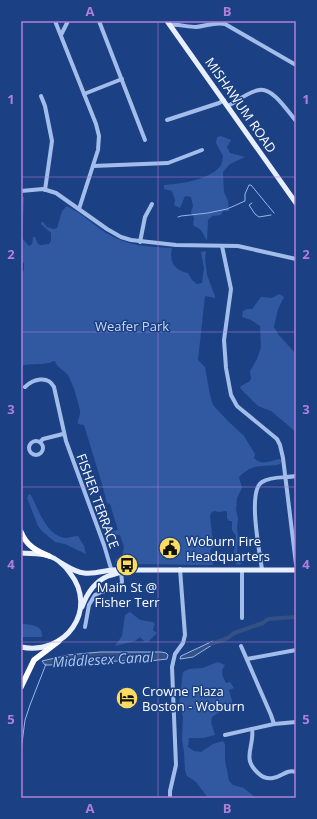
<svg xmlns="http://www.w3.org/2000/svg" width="317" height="819" font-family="'Open Sans',sans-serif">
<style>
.green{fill:#3059a2}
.water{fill:#355082;stroke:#96b6ec}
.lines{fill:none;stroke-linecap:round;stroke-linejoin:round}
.stream{stroke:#96b6ec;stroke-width:1}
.canal{stroke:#355082;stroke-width:4}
.minor{stroke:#a3bdeb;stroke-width:4}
.major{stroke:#e7eefe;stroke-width:5}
.highway{stroke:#fff;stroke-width:5.5}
.grid{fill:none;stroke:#b080d9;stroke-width:1;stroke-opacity:0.55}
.labels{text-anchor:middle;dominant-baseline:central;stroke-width:3;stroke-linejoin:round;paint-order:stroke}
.street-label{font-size:13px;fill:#fff;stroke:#1c4084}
.park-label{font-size:13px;fill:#c8d9f8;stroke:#1c4084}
.poi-label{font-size:13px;fill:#fff;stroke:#1c4084;text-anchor:start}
.water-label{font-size:14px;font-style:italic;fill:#afc7f2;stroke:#1c4084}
.neatline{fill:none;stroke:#b080d9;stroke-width:1.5}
.grid-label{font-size:13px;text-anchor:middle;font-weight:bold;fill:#b080d9}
</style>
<rect width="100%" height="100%" fill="#1c4084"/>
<g class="green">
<path d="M221 136 231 140 227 147 230 153 245 157 230 164 223 172 224 192 228 201 229 211H223L221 215 212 216 208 220 207 241 201 230 193 225 194 218 191 212 193 206 191 197 185 196 180 208 174 205 175 200 172 191 164 189V185C180 184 211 180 221 165 222 162 223 159 223 156L216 143 217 137Z"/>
<path d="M21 196 24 197V199L22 238 29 246 32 244 33 237H35L38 244 41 245 49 244 51 241V233L41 224V222H43L47 227 54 229 57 228 62 211 67 206C82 213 94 226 108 234 127 246 150 247 172 248 169 262 174 270 188 273L192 280 197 284 202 283 204 268 201 252 206 251 205 259 207 275 215 296V298L205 296 198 360 205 367 210 395 213 405 229 422 244 436 255 454 254 458C262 466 270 461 279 459L282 460 280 464 277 465C260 467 253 463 239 477L242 488 237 498 236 510 238 518 237 529 238 535 237 554 238 560 242 564 237 565 234 553 236 536 232 530V521H229L227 518V512L226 511 219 512 214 511 211 513 210 516 212 535 215 546 210 550 213 565 129 564 126 562 120 565 115 562 116 559 122 556 124 547 120 535H116L109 537 104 535V533L118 530 110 504 107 503 102 484 84 425 78 424C77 419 81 416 80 411 78 401 74 387 69 377 66 370 57 369 55 361 53 361 51 362 49 363 39 365 30 363 21 366V275L24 270V263L21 262V249L22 247 21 243Z"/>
<path d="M279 294 284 297 278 309 274 327 278 334 296 354V432L271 411 258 406 240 388 241 386 250 381 251 378 250 371 257 359 261 347 260 326 251 320 242 317 243 311 247 309H252L261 297 272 298Z"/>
<path d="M29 494 31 495C38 509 47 536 65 538 69 538 74 536 78 536L84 546 86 554 65 544 55 542 42 531 38 526 27 498Z"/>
<path d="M130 612 140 620 153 622 155 624 153 630 157 633 148 642H145L140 637 135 641 115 646 122 636 125 615Z"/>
<path d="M23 624C32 625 43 625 42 637H23L21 635V625Z"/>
<path d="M218 662 225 665C220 672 222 675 226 683L230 682 234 688 229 690 234 708 223 710 212 717 211 722 215 735 203 738H189L188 747 194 751 201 752 213 744 223 741 225 744V760L229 781 233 785 244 788C247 792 252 793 255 798H208L196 782 187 776 185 770 184 752 182 739 183 717 179 704 183 672 189 669 203 668Z"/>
</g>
<g class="water">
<path d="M213 641 214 642 212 645 193 657 180 659 181 656Z"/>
<path d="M100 652H161L166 653 168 655 167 659 149 661H118L49 665H45L42 661 68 655Z"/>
</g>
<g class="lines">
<g class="stream">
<path d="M252 203 249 205 255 214 259 217 271 215"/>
<path d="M178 217 181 216 208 213 227 209 245 201V194L249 185H251L274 213"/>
<path d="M21 751 25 720 30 705 46 664"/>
</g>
<path class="canal" d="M211 644 228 638 234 633 263 623 268 619 296 617"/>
<g class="minor">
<path d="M55 21 96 124 99 136 98 150 79 209"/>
<path d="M99 21 145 140"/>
<path d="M170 25C179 24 187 27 196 27 206 26 215 22 225 24L296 65"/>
<path d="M61 35 68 21"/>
<path d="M84 94 122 79"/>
<path d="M41 96 45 106 52 141 45 190"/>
<path d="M228 106C237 101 248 92 259 90 273 87 288 112 296 121"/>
<path d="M167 120 219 103 224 100"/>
<path d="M93 166 168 163 202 150"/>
<path d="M21 191 43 189 56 193 107 229 121 237 131 240 176 245 238 246 296 259"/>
<path d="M140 242 145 217 152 204"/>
<path d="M222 246 231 289 224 340 226 368 231 395 237 406 277 439 280 445 283 458 296 564"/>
<path d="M25 387C33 379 48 375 54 387L66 441 104 545 112 572"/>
<circle cx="36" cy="448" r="7"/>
<path d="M40 442 43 439 63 434"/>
<path d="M262 570C260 553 247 491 262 482 271 476 286 478 296 476"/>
<path d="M242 618V570"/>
<path d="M85 627 89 605 95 595 101 592 120 587 122 582 121 571"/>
<path d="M241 646 271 715 274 724 296 722"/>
<path d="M247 659 296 650"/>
<path d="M252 729C255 746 241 758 258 773 262 777 267 779 273 778 282 777 286 769 296 772"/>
<path d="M225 735 274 724"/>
<path d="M170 798V791L176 765 172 667 175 654 183 643 185 635 180 569"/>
</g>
<g class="major">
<path d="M167 21 296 203"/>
<path d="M21 553C30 554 40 553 49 556 58 559 65 566 70 573 99 610 65 656 21 647"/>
<path d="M61 563C68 567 75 572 84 573 98 575 112 567 126 570H296"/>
<path d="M82 607C87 593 94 582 108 576 114 574 120 573 126 570"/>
</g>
<g class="highway">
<path d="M21 532C26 545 36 551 49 556"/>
<path d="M21 687 34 660 59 641"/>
</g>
</g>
<path class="grid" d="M158 21V798M21 177H296M21 332H296M21 487H296M21 642H296"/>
<defs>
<g id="civic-disc" transform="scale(1.15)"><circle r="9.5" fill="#fbdc61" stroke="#1c4084"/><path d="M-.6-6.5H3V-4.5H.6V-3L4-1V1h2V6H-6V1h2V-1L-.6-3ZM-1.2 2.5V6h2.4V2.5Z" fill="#111"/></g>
<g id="bus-disc" transform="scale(1.15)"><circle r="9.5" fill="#fbdc61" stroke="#1c4084"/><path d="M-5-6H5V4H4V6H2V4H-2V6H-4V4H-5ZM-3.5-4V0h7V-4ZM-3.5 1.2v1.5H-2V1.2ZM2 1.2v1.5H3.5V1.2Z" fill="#111"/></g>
<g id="hotel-disc" transform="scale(1.15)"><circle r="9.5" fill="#fbdc61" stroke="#1c4084"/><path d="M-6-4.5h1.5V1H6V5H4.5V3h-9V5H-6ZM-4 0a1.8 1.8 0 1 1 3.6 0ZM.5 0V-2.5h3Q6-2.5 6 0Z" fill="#111"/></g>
</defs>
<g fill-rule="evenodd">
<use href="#civic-disc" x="170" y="548"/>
<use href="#bus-disc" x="127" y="565"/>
<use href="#hotel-disc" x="127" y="698"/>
</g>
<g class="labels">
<g class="street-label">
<text transform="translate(241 105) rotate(55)">MISHAWUM ROAD</text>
<text transform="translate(98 501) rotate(70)">FISHER TERRACE</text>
</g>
<g class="park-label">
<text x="132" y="326">Weafer Park</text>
</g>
<g class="poi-label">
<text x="186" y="541">Woburn Fire<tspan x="186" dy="15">Headquarters</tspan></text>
<text x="127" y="587" text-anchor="middle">Main St @<tspan x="127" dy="15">Fisher Terr</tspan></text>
<text x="142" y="691">Crowne Plaza<tspan x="142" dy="15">Boston - Woburn</tspan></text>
</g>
<g class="water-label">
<text transform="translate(103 659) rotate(-3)">Middlesex Canal</text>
</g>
</g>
<rect width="317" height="819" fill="none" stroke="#1c4084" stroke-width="44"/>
<rect x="22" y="22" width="273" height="775" class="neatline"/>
<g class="grid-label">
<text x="90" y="16">A</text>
<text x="227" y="16">B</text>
<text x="11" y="104">1</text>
<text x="306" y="104">1</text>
<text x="11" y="259">2</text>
<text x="306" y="259">2</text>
<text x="11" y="414">3</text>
<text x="306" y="414">3</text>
<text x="11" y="569">4</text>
<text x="306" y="569">4</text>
<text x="11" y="724">5</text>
<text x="306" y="724">5</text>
<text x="90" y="813">A</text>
<text x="227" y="813">B</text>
</g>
</svg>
